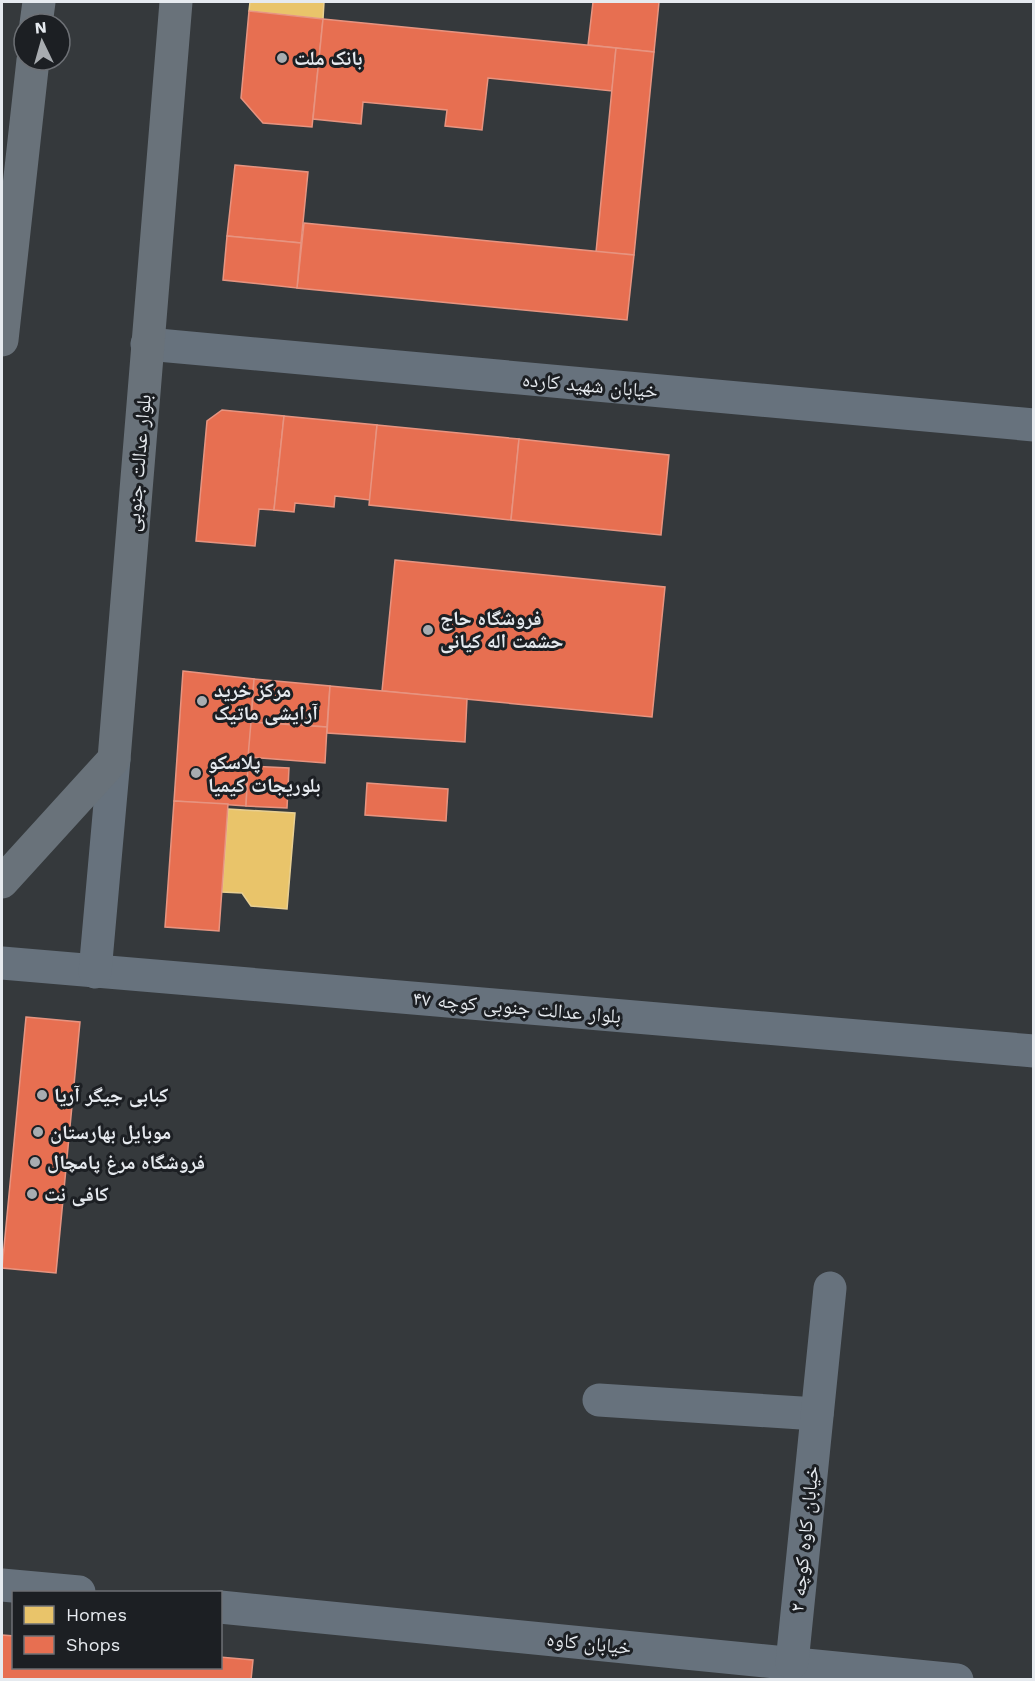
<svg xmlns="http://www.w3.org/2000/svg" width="1035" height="1681" font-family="'Work Sans','Noto Naskh Arabic',sans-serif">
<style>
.homes{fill:#e9c46a;stroke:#e8cf92;stroke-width:1.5}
.shops{fill:#e76f51;stroke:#e79480;stroke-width:1.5}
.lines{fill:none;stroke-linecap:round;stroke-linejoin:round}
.minor{stroke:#67727d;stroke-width:33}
.major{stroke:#69727a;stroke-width:33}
.poi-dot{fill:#a8acb0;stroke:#1c1f23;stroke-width:2}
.labels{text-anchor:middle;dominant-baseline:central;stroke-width:6;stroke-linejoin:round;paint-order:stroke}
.poi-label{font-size:20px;font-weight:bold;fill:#e6eaef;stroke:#1c1f23;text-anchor:start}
.street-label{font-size:20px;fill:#e6eaef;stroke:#1c1f23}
</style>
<rect width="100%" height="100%" fill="#35393c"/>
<g class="homes">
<path d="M250 2H324L323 19 249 11Z"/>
<path d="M228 809 295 813 287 909 251 906 242 893 222 892Z"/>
</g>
<g class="shops">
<path d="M593 2H659L654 52 588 45Z"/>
<path d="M249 11 323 19 312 127 263 123 241 98Z"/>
<path d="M323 19 616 48 612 91 488 78 482 130 445 126 447 110 363 102 361 124 313 119Z"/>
<path d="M616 48 654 52 634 255 596 252Z"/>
<path d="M235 165 308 172 301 243 227 236Z"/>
<path d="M304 223 634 255 627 320 297 288Z"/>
<path d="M227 236 301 243 297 288 223 280Z"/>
<path d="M222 410 284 416 274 510 259 509 255 546 196 541 207 421Z"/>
<path d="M284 416 377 425 370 500 335 496 334 507 295 503 294 512 274 510Z"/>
<path d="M377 425 519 439 511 520 369 505Z"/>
<path d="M519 439 669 455 661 535 511 520Z"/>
<path d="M395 560 665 587 652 717 382 691Z"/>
<path d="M183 671 254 679 246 806 174 801Z"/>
<path d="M254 679 330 686 327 727 251 722Z"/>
<path d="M330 686 467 699 465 742 327 733Z"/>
<path d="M251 722 327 727 325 763 248 757Z"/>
<path d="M248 766 289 768 287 808 246 806Z"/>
<path d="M367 783 448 789 446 821 365 815Z"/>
<path d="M174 801 228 804 219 931 165 927Z"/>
<path d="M26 1017 80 1022 56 1273 2 1268Z"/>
<path d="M2 1635 14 1636V1668H220V1657L253 1660 251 1680H2Z"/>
</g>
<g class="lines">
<g class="minor">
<path d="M147 344 1034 425"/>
<path d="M2 963 1034 1051"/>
<path d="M95 972 114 759"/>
<path d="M599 1400 817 1414"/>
<path d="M2 1585 79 1592"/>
<path d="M220 1607 957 1680"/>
<path d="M792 1663 830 1288"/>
</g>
<g class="major">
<path d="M36 24 39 2"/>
<path d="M2 340 33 60"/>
<path d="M2 882 114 759 176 2"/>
</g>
</g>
<g class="poi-dot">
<circle cx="282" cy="58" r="6"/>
<circle cx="428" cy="630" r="6"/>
<circle cx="202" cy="701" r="6"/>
<circle cx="196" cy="773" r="6"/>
<circle cx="42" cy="1095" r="6"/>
<circle cx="38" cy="1132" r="6"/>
<circle cx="35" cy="1162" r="6"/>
<circle cx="32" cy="1194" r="6"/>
</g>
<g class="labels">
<g class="poi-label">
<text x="294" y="58">بانک ملت</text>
<text x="440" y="618">فروشگاه حاج<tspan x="440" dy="23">حشمت اله کیانی</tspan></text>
<text x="214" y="690">مرکز خرید<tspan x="214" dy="23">آرایشی ماتیک</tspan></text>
<text x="208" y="762">پلاسکو<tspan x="208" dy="23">بلوریجات کیمیا</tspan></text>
<text x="54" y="1095">کبابی جیگر آریا</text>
<text x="50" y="1132">موبایل بهارستان</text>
<text x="47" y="1162">فروشگاه مرغ پامچال</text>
<text x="44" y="1194">کافی نت</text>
</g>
<g class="street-label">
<text transform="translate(590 385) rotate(5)">خیابان شهید کارده</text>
<text transform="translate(138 463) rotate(-85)">بلوار عدالت جنوبی</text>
<text transform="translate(517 1007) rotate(5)">بلوار عدالت جنوبی کوچه ۴۷</text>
<text transform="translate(804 1539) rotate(-84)">خیابان کاوه کوچه ۲</text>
<text transform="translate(589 1643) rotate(6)">خیابان کاوه</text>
</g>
</g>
<rect width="1035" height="1681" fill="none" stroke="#e6eaef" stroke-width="6"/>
<rect x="12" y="1591" width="210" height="78" fill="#1c1f23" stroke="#6d7075" stroke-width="1.5"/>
<rect x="24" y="1606" width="30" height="18" fill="#e9c46a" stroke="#6d7075" stroke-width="1.5"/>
<text x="66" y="1621" font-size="18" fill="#e6eaef">Homes</text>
<rect x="24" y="1636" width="30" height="18" fill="#e76f51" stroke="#6d7075" stroke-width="1.5"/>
<text x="66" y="1651" font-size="18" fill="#e6eaef">Shops</text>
<g transform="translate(42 42) rotate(355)"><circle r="28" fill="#1c1f23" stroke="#6d7075" stroke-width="1.5"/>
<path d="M0-4.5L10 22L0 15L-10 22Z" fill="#a8acb0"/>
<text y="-9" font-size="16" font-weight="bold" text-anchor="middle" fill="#e6eaef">N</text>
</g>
</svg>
